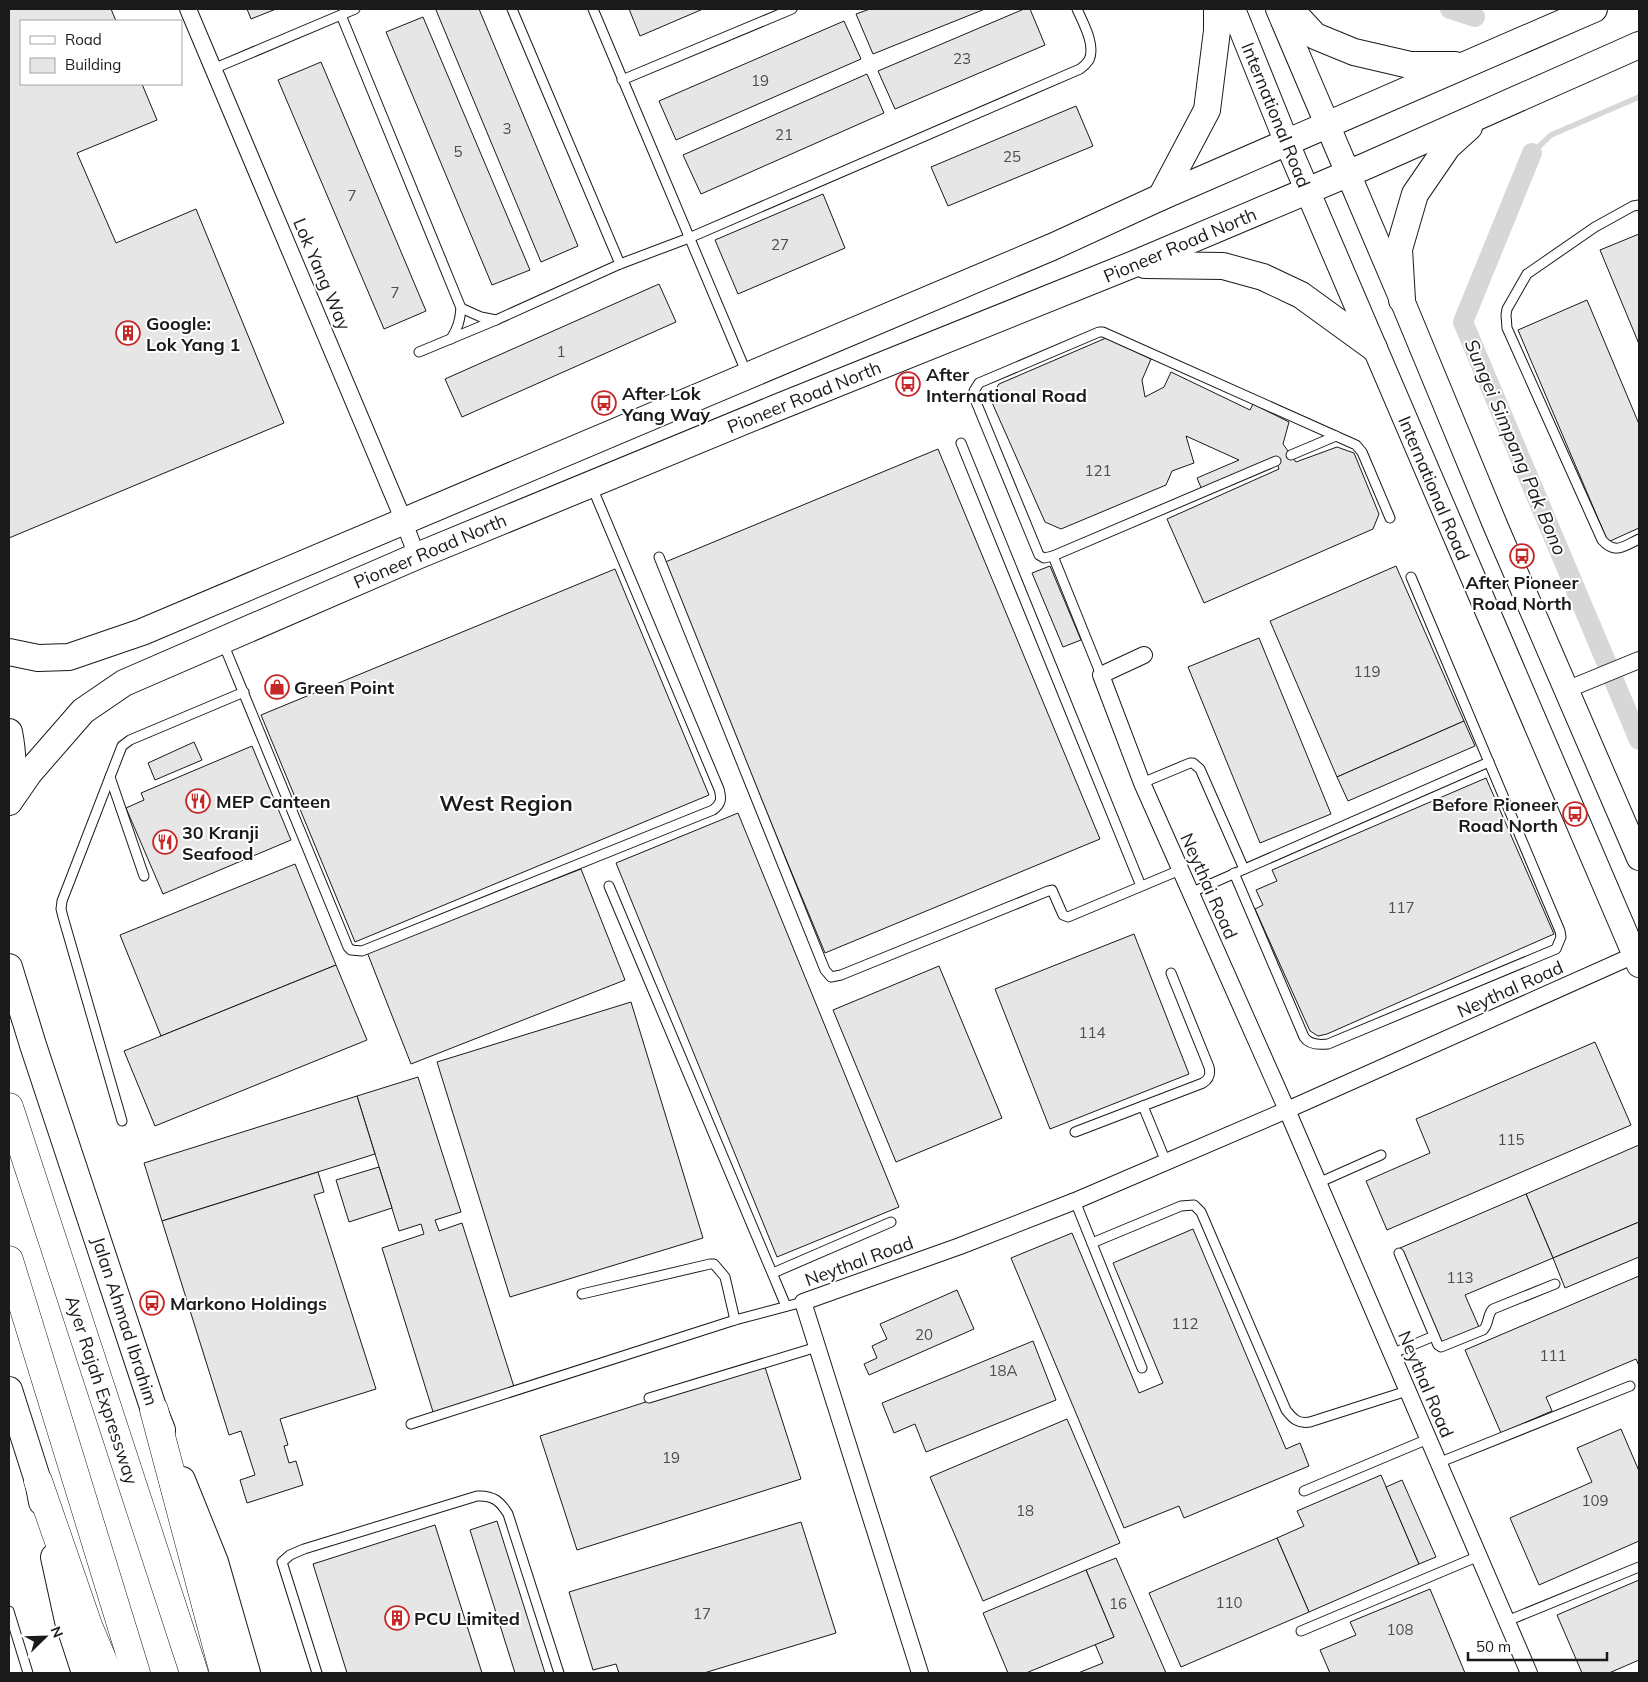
<svg xmlns="http://www.w3.org/2000/svg" width="1648" height="1682" font-family="Mulish,sans-serif">
<style>
.lines{fill:none;stroke-linecap:round;stroke-linejoin:round}
.stream{stroke:#d7d7d7;stroke-width:5.5}
.canal{stroke:#d7d7d7;stroke-width:20}
.building{fill:#e6e6e6;stroke:#1a1a1a}
.service-casing{stroke:#1a1a1a;stroke-width:11}
.minor-casing{stroke:#1a1a1a;stroke-width:18}
.secondary-casing{stroke:#1a1a1a;stroke-width:26}
.primary-casing{stroke:#1a1a1a;stroke-width:28}
.motorway-casing{stroke:#1a1a1a;stroke-width:29}
.service{stroke:#fff;stroke-width:9}
.minor{stroke:#fff;stroke-width:16}
.secondary{stroke:#fff;stroke-width:24}
.primary{stroke:#fff;stroke-width:26}
.motorway{stroke:#fff;stroke-width:28}
.labels{text-anchor:middle;dominant-baseline:central;stroke-width:4;stroke-linejoin:round;paint-order:stroke}
.number-label{font-size:15px;fill:#4d4d4d}
.street-label{font-size:18px;fill:#1a1a1a;stroke:#fff}
.poi-label{font-size:18px;font-weight:bold;fill:#1a1a1a;stroke:#fff;text-anchor:start}
.water-label{font-size:19px;font-style:italic;fill:#1a1a1a;stroke:#fff}
.district-label{font-size:22px;font-weight:bold;fill:#1a1a1a;stroke:#fff}
</style>
<rect width="100%" height="100%" fill="#fff"/>
<g class="lines">
<path class="stream" d="M1532 153 1551 135 1639 97"/>
<g class="canal">
<path d="M1450 9 1475 17"/>
<path d="M1532 153 1463 322 1639 740"/>
</g>
</g>
<g class="building">
<path d="M9 9H111L116 21H21V84H142L157 120 77 153 116 243 196 209 284 423 9 538Z"/>
<path d="M247 9H276L251 19Z"/>
<path d="M439 9H479L578 246 541 262 436 10Z"/>
<path d="M629 9H703L640 36Z"/>
<path d="M870 9H985L873 54 856 14Z"/>
<path d="M1024 9H1030L1045 45 895 109 878 71Z"/>
<path d="M423 17 530 270 492 285 386 32Z"/>
<path d="M844 21 861 59 676 140 659 101Z"/>
<path d="M321 62 426 311 384 329 278 80Z"/>
<path d="M867 74 884 113 701 194 683 155Z"/>
<path d="M1076 106 1093 146 948 206 931 167Z"/>
<path d="M823 194 845 248 738 294 715 240Z"/>
<path d="M1639 234V344L1600 250Z"/>
<path d="M659 284 676 322 462 417 445 379Z"/>
<path d="M1587 300 1639 424V528L1608 542 1518 330Z"/>
<path d="M1106 338 1151 359 1142 380 1145 397 1164 387 1171 372 1250 410 1253 404 1289 422 1283 444 1296 462 1337 447 1354 453 1379 514 1373 529 1204 603 1167 519 1279 469 1275 458 1202 490 1197 478 1239 460 1186 436 1194 463 1172 471 1166 485 1061 529 1045 522 990 398 999 384Z"/>
<path d="M938 449 1100 839 825 953 663 563Z"/>
<path d="M1050 566 1081 640 1063 647 1032 573Z"/>
<path d="M1396 566 1464 721 1337 777 1270 621Z"/>
<path d="M615 569 709 795 355 942 261 715Z"/>
<path d="M1259 638 1331 814 1260 843 1188 667Z"/>
<path d="M1464 721 1475 746 1348 801 1337 777Z"/>
<path d="M194 742 202 760 155 780 148 763Z"/>
<path d="M252 746 291 840 163 894 126 808 144 800 141 793Z"/>
<path d="M1486 778 1554 934 1327 1034 1318 1036 1310 1031 1255 909 1263 905 1256 890 1277 881 1272 870Z"/>
<path d="M738 813 899 1207 777 1257 616 863Z"/>
<path d="M295 864 336 965 161 1036 120 935Z"/>
<path d="M581 869 625 980 411 1064 367 952Z"/>
<path d="M1134 934 1189 1074 1050 1129 995 989Z"/>
<path d="M336 965 367 1040 155 1126 124 1051Z"/>
<path d="M939 966 1002 1118 896 1162 833 1010Z"/>
<path d="M631 1002 703 1238 510 1297 437 1062Z"/>
<path d="M1595 1042 1631 1125 1387 1230 1366 1181 1430 1153 1416 1119Z"/>
<path d="M418 1077 461 1212 435 1220 439 1231 462 1223 515 1390 434 1415 382 1248 424 1234 421 1224 399 1231 357 1096Z"/>
<path d="M357 1096 375 1154 162 1221 144 1163Z"/>
<path d="M1639 1145V1222L1553 1258 1526 1194Z"/>
<path d="M379 1167 392 1208 349 1222 336 1180Z"/>
<path d="M318 1172 324 1192 314 1195 376 1389 280 1419 288 1445 284 1446 289 1463 296 1461 303 1485 247 1503 240 1480 255 1475 241 1431 229 1435 162 1221Z"/>
<path d="M1526 1194 1553 1258 1465 1295 1479 1327 1440 1343 1400 1248Z"/>
<path d="M1639 1222V1257L1565 1288 1553 1258Z"/>
<path d="M1193 1229 1286 1449 1300 1443 1309 1466 1184 1518 1179 1506 1124 1528 1011 1258 1072 1233 1139 1393 1163 1383 1113 1263Z"/>
<path d="M1639 1276V1366L1636 1359 1546 1397 1552 1411 1501 1433 1465 1350Z"/>
<path d="M957 1290 974 1329 869 1375 864 1364 877 1358 872 1346 887 1339 880 1324Z"/>
<path d="M1033 1341 1056 1400 926 1452 915 1424 894 1433 882 1403Z"/>
<path d="M764 1364 801 1479 577 1550 540 1436Z"/>
<path d="M1067 1419 1120 1543 983 1601 930 1477Z"/>
<path d="M1621 1429 1639 1471V1541L1539 1585 1510 1518 1592 1482 1577 1448Z"/>
<path d="M1381 1475 1419 1564 1309 1612 1277 1538 1304 1526 1297 1511Z"/>
<path d="M1402 1480 1436 1557 1419 1564 1386 1487Z"/>
<path d="M497 1521 545 1673H515L470 1530Z"/>
<path d="M801 1522 836 1633 704 1673H619L616 1664 593 1670 569 1592Z"/>
<path d="M435 1525 482 1673H347L313 1564Z"/>
<path d="M1277 1538 1309 1612 1181 1667 1149 1593Z"/>
<path d="M1116 1558 1166 1673H1078L1103 1663 1095 1644 1114 1637 1086 1570Z"/>
<path d="M1086 1570 1114 1637 1026 1673H1008L983 1613Z"/>
<path d="M1639 1580V1660L1609 1673H1582L1557 1615Z"/>
<path d="M1430 1589 1465 1673H1330L1320 1650 1356 1635 1350 1622Z"/>
</g>
<g class="lines">
<g class="service-casing">
<g id="service">
<path d="M512 9 620 264"/>
<path d="M593 9 747 374"/>
<path d="M341 15 461 308C460 320 458 328 451 339"/>
<path d="M213 69 355 9"/>
<path d="M622 80 792 9"/>
<path d="M1639 205 1633 206 1595 227 1527 274 1507 309 1506 315 1507 328 1602 540C1615 555 1624 546 1639 539"/>
<path d="M461 308 481 317 496 320"/>
<path d="M419 352 496 320 620 264 689 238 1080 69C1083 67 1087 63 1089 60 1096 45 1083 23 1077 9"/>
<path d="M961 443 1141 886"/>
<path d="M1291 455 1336 436"/>
<path d="M1276 461 1053 556 1044 558 1039 555 974 397V391L979 383 1099 332H1103L1356 445 1362 452 1390 518"/>
<path d="M1053 556 1101 675"/>
<path d="M659 557 825 970 831 977 841 975 1048 891 1052 890 1063 915 1068 917 1180 870"/>
<path d="M223 643 348 947 351 950 362 951 713 810C721 804 722 799 719 789L592 487"/>
<path d="M110 777 144 876"/>
<path d="M1142 783 1190 763H1193L1200 769 1244 869"/>
<path d="M1234 873 1304 1037C1309 1045 1319 1045 1328 1044L1556 949 1561 937 1560 931 1411 577"/>
<path d="M609 886 786 1306"/>
<path d="M1190 893 1489 762"/>
<path d="M1143 1106 1166 1162"/>
<path d="M122 1121 63 917 61 909 62 901 122 746 130 740 244 692"/>
<path d="M1075 1132 1203 1083C1209 1079 1211 1075 1209 1067L1171 973"/>
<path d="M1318 1183 1381 1155"/>
<path d="M1075 1201 1142 1368"/>
<path d="M1092 1243 1181 1206 1194 1205 1201 1212 1286 1410C1293 1419 1298 1424 1310 1422L1407 1391"/>
<path d="M1399 1253 1438 1345 1441 1347 1483 1330C1489 1325 1487 1314 1493 1309L1555 1284"/>
<path d="M773 1273 891 1222"/>
<path d="M582 1294 710 1264H714L725 1277 735 1320"/>
<path d="M1391 1354 1434 1336"/>
<path d="M649 1398 817 1347"/>
<path d="M411 1424 735 1320 803 1302"/>
<path d="M1438 1463 1630 1386"/>
<path d="M1304 1491 1428 1439"/>
<path d="M9 1611 28 1673"/>
<path d="M1507 1621 1639 1567"/>
<path d="M1301 1631 1479 1556"/>
<path d="M317 1673 282 1562 290 1555 304 1549 477 1496C493 1495 500 1501 508 1514L559 1673"/>
</g>
</g>
<g class="minor-casing">
<g id="minor">
<path d="M188 9 398 507 417 556"/>
<path d="M1144 655 1101 675 1142 783 1287 1110 1529 1673"/>
<path d="M1566 690 1639 660"/>
<path d="M920 1673 803 1302 960 1246 1075 1201 1287 1110 1639 953"/>
</g>
</g>
<g class="secondary-casing">
<g id="secondary">
<path d="M1233 9 1287 143 1639 965"/>
<path d="M1278 9 1402 300 1496 527 1639 858"/>
</g>
</g>
<g class="primary-casing">
<g id="primary">
<path d="M1290 9 1315 36 1354 52 1410 65H1455"/>
<path d="M1161 197 1207 110 1217 31V9"/>
<path d="M1145 265 1223 266 1263 277 1301 295 1374 348"/>
<path d="M1402 300 1399 249 1415 194 1448 146 1469 127"/>
<path d="M9 652 38 658 69 657 142 632 1052 247 1161 197 1594 9"/>
<path d="M9 732C13 752 14 773 9 792"/>
<path d="M9 802 29 773 83 711 124 683 417 556 776 408 1134 264 1366 166 1639 45"/>
<path d="M9 967 33 1045 154 1410 162 1430"/>
<path d="M9 1390 38 1481 42 1502"/>
<path d="M182 1480 215 1562 247 1673"/>
<path d="M54 1557 68 1621 85 1673"/>
</g>
</g>
<g class="motorway-casing">
<g id="motorway">
<path d="M9 1107 194 1673"/>
<path d="M9 1260 136 1673"/>
<path d="M154 1410 224 1673"/>
<path d="M38 1481 89 1628 108 1673"/>
</g>
</g>
<use href="#service" class="service"/>
<use href="#minor" class="minor"/>
<use href="#secondary" class="secondary"/>
<use href="#primary" class="primary"/>
<use href="#motorway" class="motorway"/>
</g>
<defs>
<g id="building-ring" transform="scale(1.25)"><circle r="9.5" fill="#fff" stroke="#c62828" stroke-width="1.5"/><path d="M-4-6H4V6H1V3H-1V6H-4ZM-2.5-4.3h1.7v1.8h-1.7ZM.8-4.3h1.7v1.8H.8ZM-2.5-1h1.7V.8h-1.7ZM.8-1h1.7V.8H.8Z" fill="#c62828"/></g>
<g id="bus-ring" transform="scale(1.25)"><circle r="9.5" fill="#fff" stroke="#c62828" stroke-width="1.5"/><path d="M-5-6H5V4H4V6H2V4H-2V6H-4V4H-5ZM-3.5-4V0h7V-4ZM-3.5 1.2v1.5H-2V1.2ZM2 1.2v1.5H3.5V1.2Z" fill="#c62828"/></g>
<g id="shop-ring" transform="scale(1.25)"><circle r="9.5" fill="#fff" stroke="#c62828" stroke-width="1.5"/><path d="M-5-2.5h2.3a2.7 3.5 0 0 1 5.4 0H5L5.5 6h-11ZM-1.5-2.5h3a1.5 2.3 0 0 0-3 0Z" fill="#c62828"/></g>
<g id="restaurant-ring" transform="scale(1.25)"><circle r="9.5" fill="#fff" stroke="#c62828" stroke-width="1.5"/><path d="M-5-6h1v4h1v-4h1v4h1v-4h1v5L-1.5 .5V6h-2V.5L-5-1ZM5-6V6H3V1.5H1.5Q1.5-4 5-6Z" fill="#c62828"/></g>
</defs>
<g fill-rule="evenodd">
<use href="#building-ring" x="128" y="333"/>
<use href="#bus-ring" x="908" y="384"/>
<use href="#bus-ring" x="604" y="403"/>
<use href="#bus-ring" x="1522" y="556"/>
<use href="#shop-ring" x="277" y="687"/>
<use href="#restaurant-ring" x="198" y="801"/>
<use href="#bus-ring" x="1575" y="814"/>
<use href="#restaurant-ring" x="165" y="842"/>
<use href="#bus-ring" x="152" y="1303"/>
<use href="#building-ring" x="397" y="1618"/>
</g>
<g class="labels">
<g class="number-label">
<text x="962" y="58">23</text>
<text x="760" y="80">19</text>
<text x="507" y="128">3</text>
<text x="784" y="134">21</text>
<text x="458" y="151">5</text>
<text x="1012" y="156">25</text>
<text x="352" y="195">7</text>
<text x="780" y="244">27</text>
<text x="395" y="292">7</text>
<text x="561" y="351">1</text>
<text x="1098" y="470">121</text>
<text x="1367" y="671">119</text>
<text x="1401" y="907">117</text>
<text x="1092" y="1032">114</text>
<text x="1511" y="1139">115</text>
<text x="1460" y="1277">113</text>
<text x="1185" y="1323">112</text>
<text x="924" y="1334">20</text>
<text x="1553" y="1355">111</text>
<text x="1003" y="1370">18A</text>
<text x="671" y="1457">19</text>
<text x="1595" y="1500">109</text>
<text x="1025" y="1510">18</text>
<text x="1229" y="1602">110</text>
<text x="1118" y="1603">16</text>
<text x="702" y="1613">17</text>
<text x="1400" y="1629">108</text>
</g>
<g class="street-label">
<text transform="translate(1276 115) rotate(68)">International Road</text>
<text transform="translate(1180 245) rotate(-23)">Pioneer Road North</text>
<text transform="translate(322 274) rotate(67)">Lok Yang Way</text>
<text transform="translate(804 397) rotate(-22)">Pioneer Road North</text>
<text transform="translate(1434 488) rotate(67)">International Road</text>
<text transform="translate(430 551) rotate(-23)">Pioneer Road North</text>
<text transform="translate(1209 886) rotate(66)">Neythai Road</text>
<text transform="translate(1510 989) rotate(-24)">Neythal Road</text>
<text transform="translate(859 1261) rotate(-20)">Neythal Road</text>
<text transform="translate(125 1321) rotate(72)">Jalan Ahmad Ibrahim</text>
<text transform="translate(1426 1384) rotate(67)">Neythal Road</text>
<text transform="translate(102 1390) rotate(72)">Ayer Rajah Expressway</text>
</g>
<g class="poi-label">
<text x="146" y="323">Google:<tspan x="146" dy="21">Lok Yang 1</tspan></text>
<text x="926" y="374">After<tspan x="926" dy="21">International Road</tspan></text>
<text x="622" y="393">After Lok<tspan x="622" dy="21">Yang Way</tspan></text>
<text x="1522" y="582" text-anchor="middle">After Pioneer<tspan x="1522" dy="21">Road North</tspan></text>
<text x="294" y="687">Green Point</text>
<text x="216" y="801">MEP Canteen</text>
<text x="1558" y="804" text-anchor="end">Before Pioneer<tspan x="1558" dy="21">Road North</tspan></text>
<text x="182" y="832">30 Kranji<tspan x="182" dy="21">Seafood</tspan></text>
<text x="170" y="1303">Markono Holdings</text>
<text x="414" y="1618">PCU Limited</text>
</g>
<g class="water-label">
<text transform="translate(1516 447) rotate(67)">Sungei Simpang Pak Bono</text>
</g>
<g class="district-label">
<text x="506" y="803">West Region</text>
</g>
</g>
<rect width="1648" height="1682" fill="none" stroke="#1a1a1a" stroke-width="20"/>
<rect x="20" y="20" width="162" height="65" fill="#ffffff" stroke="#a3a3a3"/>
<rect x="30" y="36" width="25" height="8" fill="#ffffff" stroke="#a3a3a3"/>
<text x="65" y="45" font-size="15" fill="#1a1a1a">Road</text>
<rect x="30" y="58" width="25" height="15" fill="#e6e6e6" stroke="#a3a3a3"/>
<text x="65" y="70" font-size="15" fill="#1a1a1a">Building</text>
<g transform="translate(45 1637) rotate(67)" stroke="#ffffff" stroke-width="4" paint-order="stroke">
<path d="M0-4L9 19L0 12L-9 19Z" fill="#1a1a1a"/>
<text y="-8" font-size="14" font-weight="bold" text-anchor="middle" fill="#1a1a1a">N</text>
</g>
<path d="M1468 1652v8h139v-8" fill="none" stroke="#1a1a1a" stroke-width="2.5"/>
<text x="1476" y="1652" font-size="15" fill="#1a1a1a" stroke="#ffffff" stroke-width="4" paint-order="stroke">50 m</text>
</svg>
